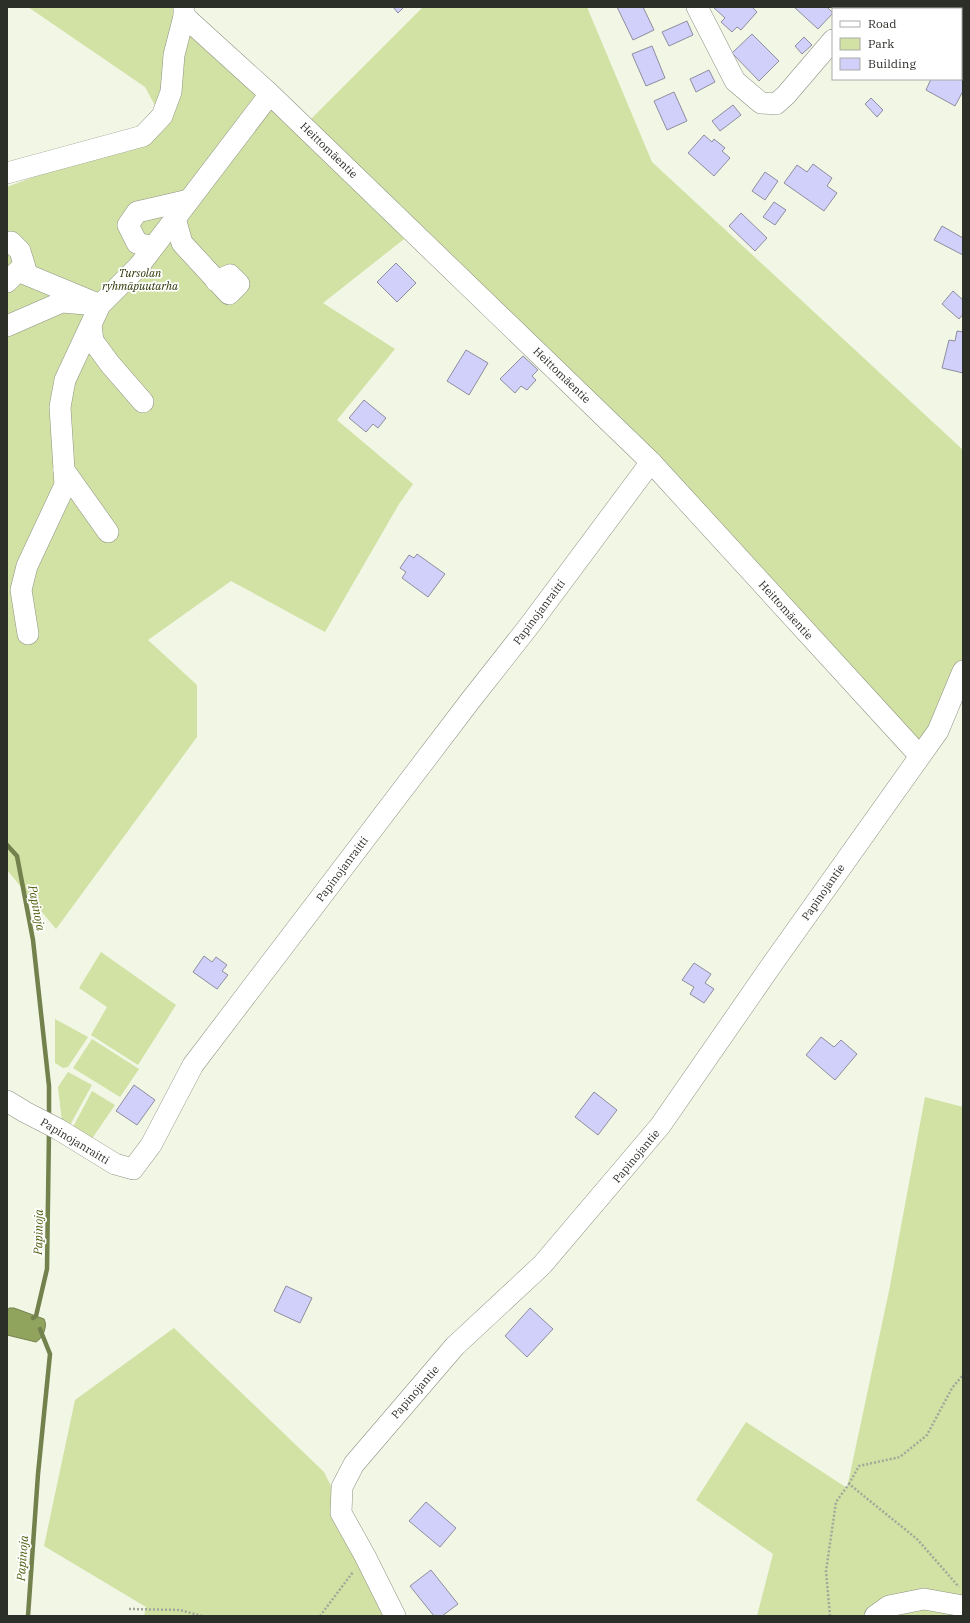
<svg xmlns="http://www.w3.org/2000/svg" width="970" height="1623" font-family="'IBM Plex Serif',serif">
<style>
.green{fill:#d1e2a4}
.water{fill:#91a45d;stroke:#73814d}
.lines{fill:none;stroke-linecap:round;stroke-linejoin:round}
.stream{stroke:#73814d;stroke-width:4.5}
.building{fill:#d0d0fb;stroke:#8e8e9e}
.minor-casing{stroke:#8d9283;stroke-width:22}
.path{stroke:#a3a79a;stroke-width:2.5;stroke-dasharray:2 2;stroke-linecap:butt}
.minor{stroke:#fff;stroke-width:21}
.labels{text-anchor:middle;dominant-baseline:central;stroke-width:3.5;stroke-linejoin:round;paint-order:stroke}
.street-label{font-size:11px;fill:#2c2e28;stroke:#fff}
.park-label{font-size:11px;font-style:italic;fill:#2a3400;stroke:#fff}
.water-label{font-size:12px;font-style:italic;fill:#4d5d0c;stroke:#fff}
</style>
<rect width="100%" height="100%" fill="#f1f6e5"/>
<g class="green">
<path d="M28 7H178L158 111 145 87Z"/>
<path d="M423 7H587L652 162 963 450V671L919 755 651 462 413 232 323 303 395 349 337 420 413 484 399 504 325 632 231 581 148 640 197 685V737L56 929 7 870V187L143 136 162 116 184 16 304 126Z"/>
<path d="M101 952 176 1005 138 1065 91 1035 107 1007 79 988Z"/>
<path d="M55 1019 88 1037 68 1067 63 1068 55 1063Z"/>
<path d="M92 1039 139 1069 120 1097 73 1068Z"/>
<path d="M68 1072 92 1085 69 1127 62 1122 58 1087Z"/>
<path d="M92 1091 115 1105 91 1140 72 1129Z"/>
<path d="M925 1097 963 1107V1616H757L773 1554 696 1500 746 1422 847 1488 889 1291Z"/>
<path d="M174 1328 324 1472 395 1616H144L146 1607 44 1546 75 1400Z"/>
</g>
<path class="water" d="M9 1308H14L44 1319C48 1326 43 1338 36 1342L7 1335V1312Z"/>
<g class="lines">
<g class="stream">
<path d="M7 845 17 856 33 940 49 1086V1117"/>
<path d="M33 1318 36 1316 47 1269 49 1131"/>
<path d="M28 1616 38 1474 50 1354 40 1329"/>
</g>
</g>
<g class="building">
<path d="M393 7H404L398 13Z"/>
<path d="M617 7H643L654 30 633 40Z"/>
<path d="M713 7H752L757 12 741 30 737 27 732 32 721 22 725 18Z"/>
<path d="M794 7H827L833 13 818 29Z"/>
<path d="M687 21 693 35 669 46 662 32Z"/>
<path d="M752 34 779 61 759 81 732 53Z"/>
<path d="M804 37 812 45 802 54 795 46Z"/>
<path d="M652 46 665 78 646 86 632 54Z"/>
<path d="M709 70 715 82 696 92 690 79Z"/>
<path d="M931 79H960L963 81V91L955 106 926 90Z"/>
<path d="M674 92 687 121 667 130 654 101Z"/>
<path d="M871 98 883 110 877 117 865 104Z"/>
<path d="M733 105 741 115 720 131 712 121Z"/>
<path d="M704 135 712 142 714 139 725 148 722 151 730 158 714 176 688 153Z"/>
<path d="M813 164 832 178 827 186 837 193 824 211 784 183 797 165 807 172Z"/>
<path d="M765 172 778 181 765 200 752 191Z"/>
<path d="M774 202 786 210 775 225 763 217Z"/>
<path d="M741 213 767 238 755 251 729 226Z"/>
<path d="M942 226 963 238V255L934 240Z"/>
<path d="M396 263 416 283 397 302 377 282Z"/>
<path d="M953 291 963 300V314L959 319 942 304Z"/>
<path d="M957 331 963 332V373L942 368 949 340 955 341Z"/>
<path d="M466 350 488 363 469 395 447 381Z"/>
<path d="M523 356 538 370 532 376 536 380 527 390 521 386 515 393 500 379Z"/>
<path d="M364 400 386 418 378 428 373 424 366 432 349 418Z"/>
<path d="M417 554 445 574 428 597 402 578 406 572 400 568 409 555 414 558Z"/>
<path d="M204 956 212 962 216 957 227 965 222 971 228 975 217 989 193 972Z"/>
<path d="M694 963 711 974 705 983 714 989 704 1003 690 994 694 987 682 980Z"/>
<path d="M821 1037 834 1047 841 1040 857 1054 835 1080 806 1055Z"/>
<path d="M134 1085 155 1100 137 1125 116 1111Z"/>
<path d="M594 1092 617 1110 598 1135 575 1117Z"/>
<path d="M286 1286 312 1298 300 1323 274 1311Z"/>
<path d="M530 1308 553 1329 527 1357 505 1336Z"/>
<path d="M426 1502 456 1528 440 1547 409 1521Z"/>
<path d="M431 1570 458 1604 442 1616H434L410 1586Z"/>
</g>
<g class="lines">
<g class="minor-casing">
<g id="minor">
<path d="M697 7 735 81 761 103 776 104 786 95 833 40"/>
<path d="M860 9 862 7"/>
<path d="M184 16 270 94 651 462 919 755"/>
<path d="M7 173 143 136 162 116 171 92 174 55 184 16V7"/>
<path d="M175 218 182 243 229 294 239 284 230 275 216 281"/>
<path d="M7 243 11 242 20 251 27 274"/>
<path d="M153 247 137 243 128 225 137 212 189 200"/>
<path d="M7 282 18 271 100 305"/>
<path d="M91 325 93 341 110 364 143 402"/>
<path d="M7 326 62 302 86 304"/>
<path d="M64 470 108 532"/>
<path d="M28 634 21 590 27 566 65 485 60 407 65 380 100 305 139 266 270 94"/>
<path d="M7 1101 25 1112 58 1129 115 1164 133 1169 151 1145 193 1065 470 701 529 626 651 462"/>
<path d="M395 1616 365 1556 341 1513 342 1487 354 1464 455 1346 542 1265 660 1126 773 963 938 731 963 671"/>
<path d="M875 1616 889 1606 924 1599 963 1606"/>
</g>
</g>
<g class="path">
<path d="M849 1484 859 1466 900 1457 927 1435 952 1388 963 1375"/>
<path d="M129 1609 180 1610 202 1616"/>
<path d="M320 1616 353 1572"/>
<path d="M830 1616 826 1571 836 1502 849 1484 917 1539 959 1587"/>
</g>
<use href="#minor" class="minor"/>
</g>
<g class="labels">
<g class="street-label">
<text transform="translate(329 150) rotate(44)">Heittomäentie</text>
<text transform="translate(562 375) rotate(44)">Heittomäentie</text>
<text transform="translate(786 610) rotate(48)">Heittomäentie</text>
<text transform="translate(539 612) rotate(-53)">Papinojanraitti</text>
<text transform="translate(342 869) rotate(-53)">Papinojanraitti</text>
<text transform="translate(823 892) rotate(-55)">Papinojantie</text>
<text transform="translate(75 1141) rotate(31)">Papinojanraitti</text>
<text transform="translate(636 1156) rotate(-50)">Papinojantie</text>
<text transform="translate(415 1392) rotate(-49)">Papinojantie</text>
</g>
<g class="park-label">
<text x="140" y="273">Tursolan<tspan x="140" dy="13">ryhmäpuutarha</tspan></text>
</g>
<g class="water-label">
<text transform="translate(37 908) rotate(79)">Papinoja</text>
<text transform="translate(38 1232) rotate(-89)">Papinoja</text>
<text transform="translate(22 1558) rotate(-86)">Papinoja</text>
</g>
</g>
<rect width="970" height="1623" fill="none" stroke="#2c2e28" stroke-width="16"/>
<rect x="832" y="8" width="130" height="72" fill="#ffffff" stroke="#ababa9"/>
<rect x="840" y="21" width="20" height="6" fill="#ffffff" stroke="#ababa9"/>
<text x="868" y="28" font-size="12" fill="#2c2e28">Road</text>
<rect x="840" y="38" width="20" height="12" fill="#d1e2a4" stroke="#ababa9"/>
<text x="868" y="48" font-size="12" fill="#2c2e28">Park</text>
<rect x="840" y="58" width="20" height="12" fill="#d0d0fb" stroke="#ababa9"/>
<text x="868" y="68" font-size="12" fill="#2c2e28">Building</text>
</svg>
